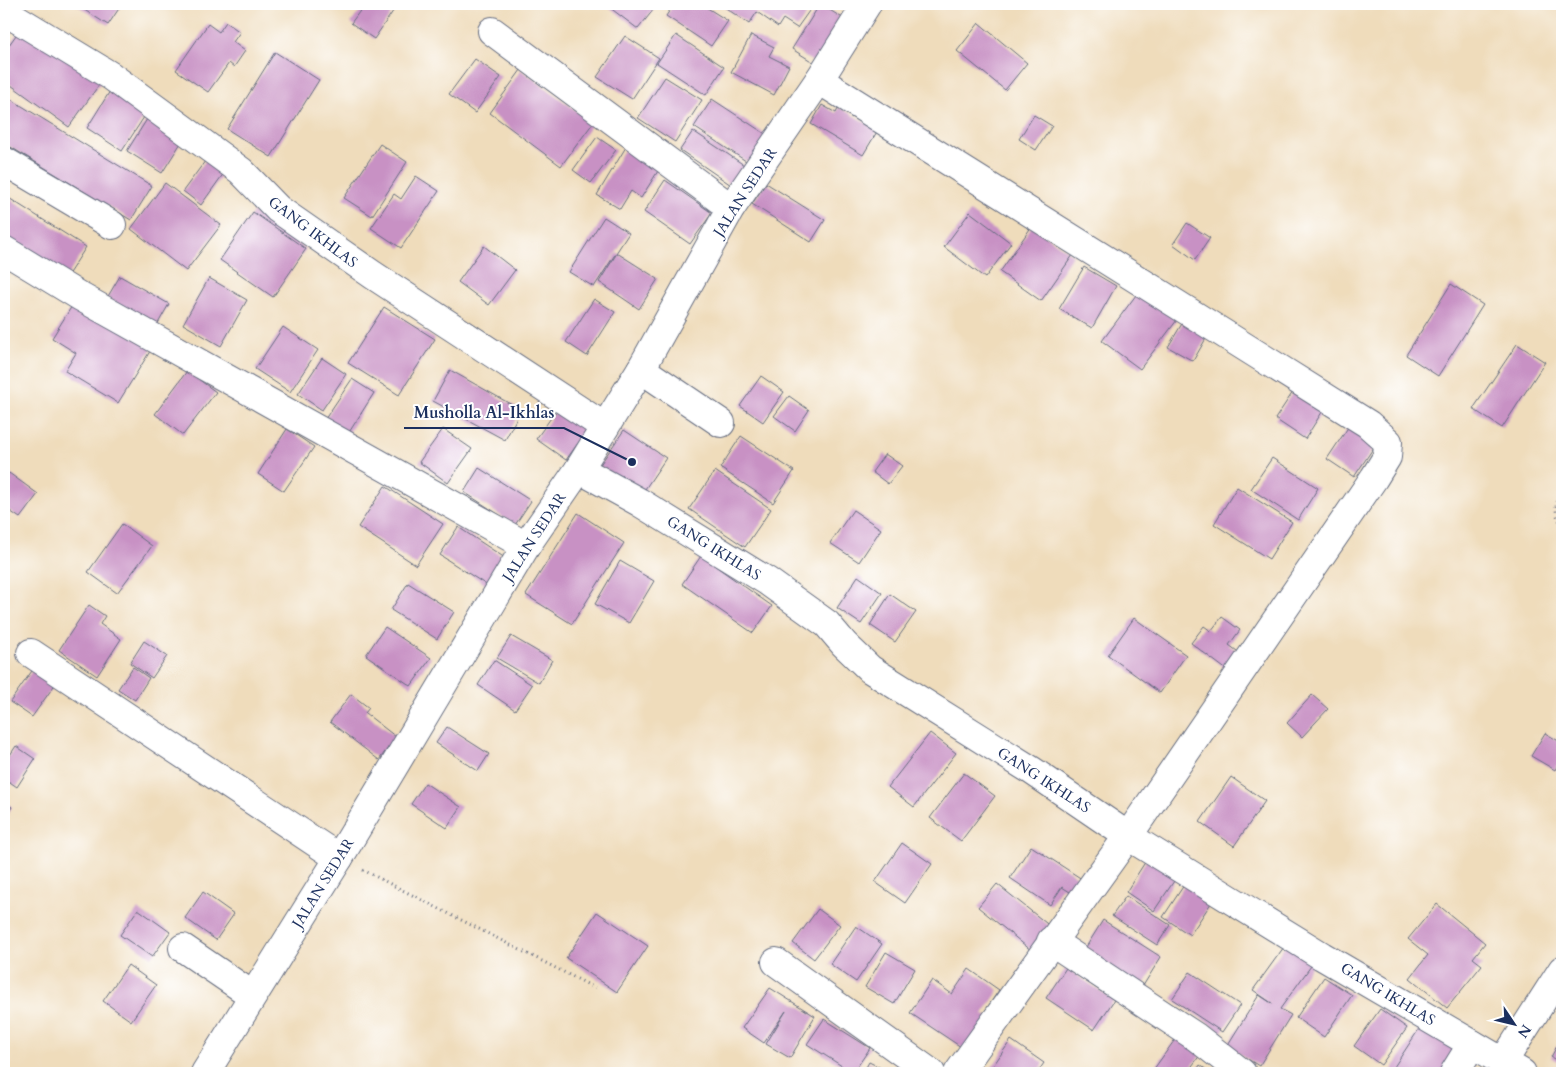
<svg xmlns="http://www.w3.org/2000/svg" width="1566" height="1077" font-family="Cardo,serif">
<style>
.building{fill:#c891c4}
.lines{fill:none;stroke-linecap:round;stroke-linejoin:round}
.street-casing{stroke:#656c7f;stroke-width:30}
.path{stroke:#656c7f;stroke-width:3;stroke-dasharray:1 4;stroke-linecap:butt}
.street{stroke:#fff;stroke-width:28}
.labels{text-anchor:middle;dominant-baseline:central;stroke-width:4;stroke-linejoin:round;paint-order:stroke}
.street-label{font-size:15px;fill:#1b2f5e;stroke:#fff}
.leader{fill:none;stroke:#1b2f5e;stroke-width:2}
.callout-dot{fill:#1b2f5e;stroke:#fff;stroke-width:2}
.callout-label{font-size:16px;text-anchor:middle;font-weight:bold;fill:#1b2f5e;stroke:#fff;stroke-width:4;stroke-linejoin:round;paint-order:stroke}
</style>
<rect width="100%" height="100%" fill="#fff"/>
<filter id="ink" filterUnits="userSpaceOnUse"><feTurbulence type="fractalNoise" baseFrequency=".02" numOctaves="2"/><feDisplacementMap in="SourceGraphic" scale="10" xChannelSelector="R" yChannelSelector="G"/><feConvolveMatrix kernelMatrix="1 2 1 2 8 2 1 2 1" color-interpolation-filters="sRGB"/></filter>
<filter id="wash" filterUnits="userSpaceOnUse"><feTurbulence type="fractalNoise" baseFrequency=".0096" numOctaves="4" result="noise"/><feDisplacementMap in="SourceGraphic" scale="20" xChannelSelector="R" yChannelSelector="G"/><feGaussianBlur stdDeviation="1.12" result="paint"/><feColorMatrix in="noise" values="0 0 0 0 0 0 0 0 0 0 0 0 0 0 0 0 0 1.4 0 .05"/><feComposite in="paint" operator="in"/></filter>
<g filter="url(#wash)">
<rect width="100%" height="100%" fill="#efdcbb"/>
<g id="blocks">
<g class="building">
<path d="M75 4H122L108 25Z"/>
<path d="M365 4H398L374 39 351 23Z"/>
<path d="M605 4H658L638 29Z"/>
<path d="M674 4H701L728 21 711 46 666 16Z"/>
<path d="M720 4H814L797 28 783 19 778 27 757 12 749 24Z"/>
<path d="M820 4 849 22 821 67 792 49Z"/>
<path d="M28 18 106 75 69 127 4 80V52Z"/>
<path d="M226 22 240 32 233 42 245 51 234 67 229 63 208 92 176 70 208 24 219 32Z"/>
<path d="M979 23 1027 63 1005 90 957 51Z"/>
<path d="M676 35 724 67 706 95 657 63Z"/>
<path d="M751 35 774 47 769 56 789 66 774 95 731 72Z"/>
<path d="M625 36 659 58 632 99 597 77Z"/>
<path d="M275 52 319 80 271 157 227 129Z"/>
<path d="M475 59 501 77 475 113 449 94Z"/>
<path d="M521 70 593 123 561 166 490 113Z"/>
<path d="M665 77 702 100 675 142 638 118Z"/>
<path d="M110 91 146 114 122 151 87 128Z"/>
<path d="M4 95 152 186 131 220 4 143Z"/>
<path d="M712 99 770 137 752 165 694 127Z"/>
<path d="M822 105 836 113 839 107 878 130 863 155 811 124Z"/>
<path d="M154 108 189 130 162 173 127 151Z"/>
<path d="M1034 115 1052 126 1036 150 1019 139Z"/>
<path d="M693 131 747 167 734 187 680 150Z"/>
<path d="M597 137 616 150 591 183 573 170Z"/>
<path d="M629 142 663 163 641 198 631 191 620 209 597 195Z"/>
<path d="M380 144 407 162 372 216 344 198Z"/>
<path d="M211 153 229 166 201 205 183 191Z"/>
<path d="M416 176 439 191 401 248 371 228 394 194 401 199Z"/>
<path d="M665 180 712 213 690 244 644 212Z"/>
<path d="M165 183 221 225 186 271 131 229Z"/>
<path d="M766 183 825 220 811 242 752 204Z"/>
<path d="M4 195 86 247 66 278 4 239Z"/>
<path d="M253 212 306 249 273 297 220 260Z"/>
<path d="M970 212 1011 243 985 278 944 247Z"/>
<path d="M604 217 629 233 594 287 569 272Z"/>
<path d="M1187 223 1210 238 1195 260 1173 244Z"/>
<path d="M1032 226 1073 255 1041 301 1000 272Z"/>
<path d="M484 246 515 270 489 305 458 282Z"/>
<path d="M617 253 658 279 639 309 599 282Z"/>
<path d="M1084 267 1116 286 1092 328 1059 309Z"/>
<path d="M120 276 169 304 156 327 107 298Z"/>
<path d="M209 278 247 300 221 346 183 324Z"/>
<path d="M1451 284 1483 305 1438 376 1406 355Z"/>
<path d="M1139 291 1177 320 1140 369 1102 341Z"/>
<path d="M594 299 615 312 587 356 566 342Z"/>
<path d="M75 301 152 348 118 403 65 371 76 353 52 338Z"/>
<path d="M384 307 435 339 399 395 348 363Z"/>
<path d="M1189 312 1208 335 1193 361 1168 347Z"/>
<path d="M283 327 318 350 290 392 255 369Z"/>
<path d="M1517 344 1545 362 1502 428 1473 409Z"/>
<path d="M322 358 346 374 322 410 298 394Z"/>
<path d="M450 370 521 410 505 440 433 401Z"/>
<path d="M187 371 216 392 183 435 155 414Z"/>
<path d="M761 376 784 392 763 422 740 406Z"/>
<path d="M352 379 374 393 348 434 325 419Z"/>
<path d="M1295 389 1324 409 1305 439 1275 419Z"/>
<path d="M789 396 809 410 795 431 774 416Z"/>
<path d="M558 408 588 429 566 460 536 439Z"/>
<path d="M1349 426 1376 444 1354 477 1327 459Z"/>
<path d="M287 429 314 447 284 491 258 474Z"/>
<path d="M443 429 472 449 448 483 419 462Z"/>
<path d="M624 430 666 458 641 495 599 466Z"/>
<path d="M741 436 794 471 773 503 720 468Z"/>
<path d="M885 454 902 466 888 484 872 472Z"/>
<path d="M1272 458 1318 488 1298 520 1251 489Z"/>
<path d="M479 468 531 501 515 525 464 492Z"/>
<path d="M715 471 771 509 745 547 689 509Z"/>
<path d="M9 473 38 494 20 518 4 507V480Z"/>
<path d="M385 486 443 524 416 565 358 527Z"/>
<path d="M1237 487 1292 522 1269 559 1214 524Z"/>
<path d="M853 510 881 529 859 562 830 543Z"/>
<path d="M578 513 624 543 572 624 526 595Z"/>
<path d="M122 524 152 546 117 593 88 572Z"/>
<path d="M458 527 505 558 488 586 440 555Z"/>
<path d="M701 556 772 606 753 633 682 584Z"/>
<path d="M620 561 654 581 629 623 595 604Z"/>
<path d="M858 576 882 593 861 624 837 608Z"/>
<path d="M408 583 454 612 437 639 391 610Z"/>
<path d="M890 594 916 612 895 642 870 625Z"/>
<path d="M89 605 105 616 100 624 121 639 97 676 59 650Z"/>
<path d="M1222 617 1240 630 1229 645 1245 657 1232 674 1191 643 1204 626 1211 631Z"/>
<path d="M1134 618 1186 655 1160 693 1108 655Z"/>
<path d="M385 627 431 658 411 686 366 655Z"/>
<path d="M511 636 552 660 539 683 497 658Z"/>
<path d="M144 641 167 656 152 678 130 663Z"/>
<path d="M494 660 532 685 515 710 478 685Z"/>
<path d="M133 667 149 678 135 700 118 689Z"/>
<path d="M34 668 56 683 32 717 10 702Z"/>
<path d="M351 694 369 708 365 713 396 737 379 760 330 722Z"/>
<path d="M1312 695 1328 709 1302 737 1287 723Z"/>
<path d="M447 727 489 754 478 771 436 743Z"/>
<path d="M930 733 956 753 914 807 888 787Z"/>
<path d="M1545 733 1562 743V758L1555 770 1531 756Z"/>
<path d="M16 746 35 759 17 787 4 778V764Z"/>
<path d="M964 773 995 796 961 841 930 818Z"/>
<path d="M1231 777 1265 801 1234 846 1200 822Z"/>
<path d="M425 783 461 807 447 828 411 804Z"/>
<path d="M4 801 12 807 4 819Z"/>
<path d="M902 843 932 864 905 903 875 882Z"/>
<path d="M1031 846 1088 883 1078 897 1062 887 1050 905 1010 878Z"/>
<path d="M1151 853 1180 872 1154 911 1126 892Z"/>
<path d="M1188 879 1215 897 1190 935 1163 917Z"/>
<path d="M997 884 1051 927 1032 951 978 907Z"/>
<path d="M203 892 234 914 216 940 185 918Z"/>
<path d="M1126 896 1170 925 1157 945 1112 916Z"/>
<path d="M1437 904 1485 943 1473 958 1482 965 1447 1008 1410 978 1428 955 1408 939Z"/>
<path d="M138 909 170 932 152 957 120 935Z"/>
<path d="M818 909 840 925 814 959 793 943Z"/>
<path d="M597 912 648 946 617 992 566 958Z"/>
<path d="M1103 920 1161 957 1141 989 1083 952Z"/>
<path d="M856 926 882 944 856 982 830 964Z"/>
<path d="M1289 940 1316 959 1280 1009 1291 1015 1259 1066 1227 1046 1259 995 1273 1004 1253 990Z"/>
<path d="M886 952 915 969 894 1004 865 987Z"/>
<path d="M128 965 156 985 131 1021 103 1001Z"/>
<path d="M1066 968 1114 1000 1094 1030 1046 998Z"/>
<path d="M969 969 999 990 983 1014 992 1021 970 1053 910 1013 932 980 952 994Z"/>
<path d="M1190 972 1240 1005 1222 1032 1172 999Z"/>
<path d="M1324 977 1352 995 1324 1037 1296 1018Z"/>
<path d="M770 988 815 1016 790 1058 766 1044 786 1011 764 1043 742 1028Z"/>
<path d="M1380 1009 1407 1028 1381 1065 1354 1046Z"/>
<path d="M824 1019 870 1048 853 1073 807 1044Z"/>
<path d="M1421 1026 1459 1051 1443 1073H1390Z"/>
<path d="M1179 1034 1203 1051 1187 1073H1151Z"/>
<path d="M1562 1037V1064L1551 1057Z"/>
<path d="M1011 1040 1044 1063 1037 1073H988Z"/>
<path d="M869 1062 891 1073H863Z"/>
<path d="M1200 1065 1211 1073H1195Z"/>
</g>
</g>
</g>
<g filter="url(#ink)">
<use href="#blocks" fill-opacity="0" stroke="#656c7f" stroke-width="1"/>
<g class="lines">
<g class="street-casing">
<g id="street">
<path d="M4 11 111 76 241 171 278 209 373 275 605 427"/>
<path d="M492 31 731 208"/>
<path d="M819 80 1368 424 1388 442 1387 457 1374 478 1128 836 958 1073"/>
<path d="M4 161 112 225"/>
<path d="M4 250 81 297 526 546"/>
<path d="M641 369 721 423"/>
<path d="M579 469 639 502 767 581 827 624 844 644 870 669 1031 770 1128 836 1322 956 1522 1073"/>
<path d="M31 653 339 858"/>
<path d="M1051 941 1196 1037 1242 1073"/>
<path d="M183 948 252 995"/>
<path d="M776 962 931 1073"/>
<path d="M1503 1062 1562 970"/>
<path d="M205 1073 339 858 526 546 579 469 641 369 731 208 819 80 867 4"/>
<path d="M1454 1073 1472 1044"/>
</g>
</g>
<g class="path">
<path d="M1562 492C1554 503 1554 514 1562 525"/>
<path d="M363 870 595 988"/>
</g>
<use href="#street" class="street"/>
</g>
</g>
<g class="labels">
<g class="street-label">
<text transform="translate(745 192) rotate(-57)">JALAN SEDAR</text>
<text transform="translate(313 232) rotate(37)">GANG IKHLAS</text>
<text transform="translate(534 537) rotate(-57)">JALAN SEDAR</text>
<text transform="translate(714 548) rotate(32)">GANG IKHLAS</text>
<text transform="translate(1044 780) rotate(33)">GANG IKHLAS</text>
<text transform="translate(323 883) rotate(-58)">JALAN SEDAR</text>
<text transform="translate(1388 994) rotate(31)">GANG IKHLAS</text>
</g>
</g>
<path class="leader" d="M632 462L564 428H404"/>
<circle class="callout-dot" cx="632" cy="462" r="5"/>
<g class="callout-label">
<text x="484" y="418">Musholla Al-Ikhlas</text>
</g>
<rect width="1566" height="1077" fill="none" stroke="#fff" stroke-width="20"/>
<g transform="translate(1514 1024) rotate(125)" stroke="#ffffff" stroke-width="4" paint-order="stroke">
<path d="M0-4L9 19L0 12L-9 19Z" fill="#1b2f5e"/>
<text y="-8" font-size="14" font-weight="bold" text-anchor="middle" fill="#1b2f5e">N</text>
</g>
</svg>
